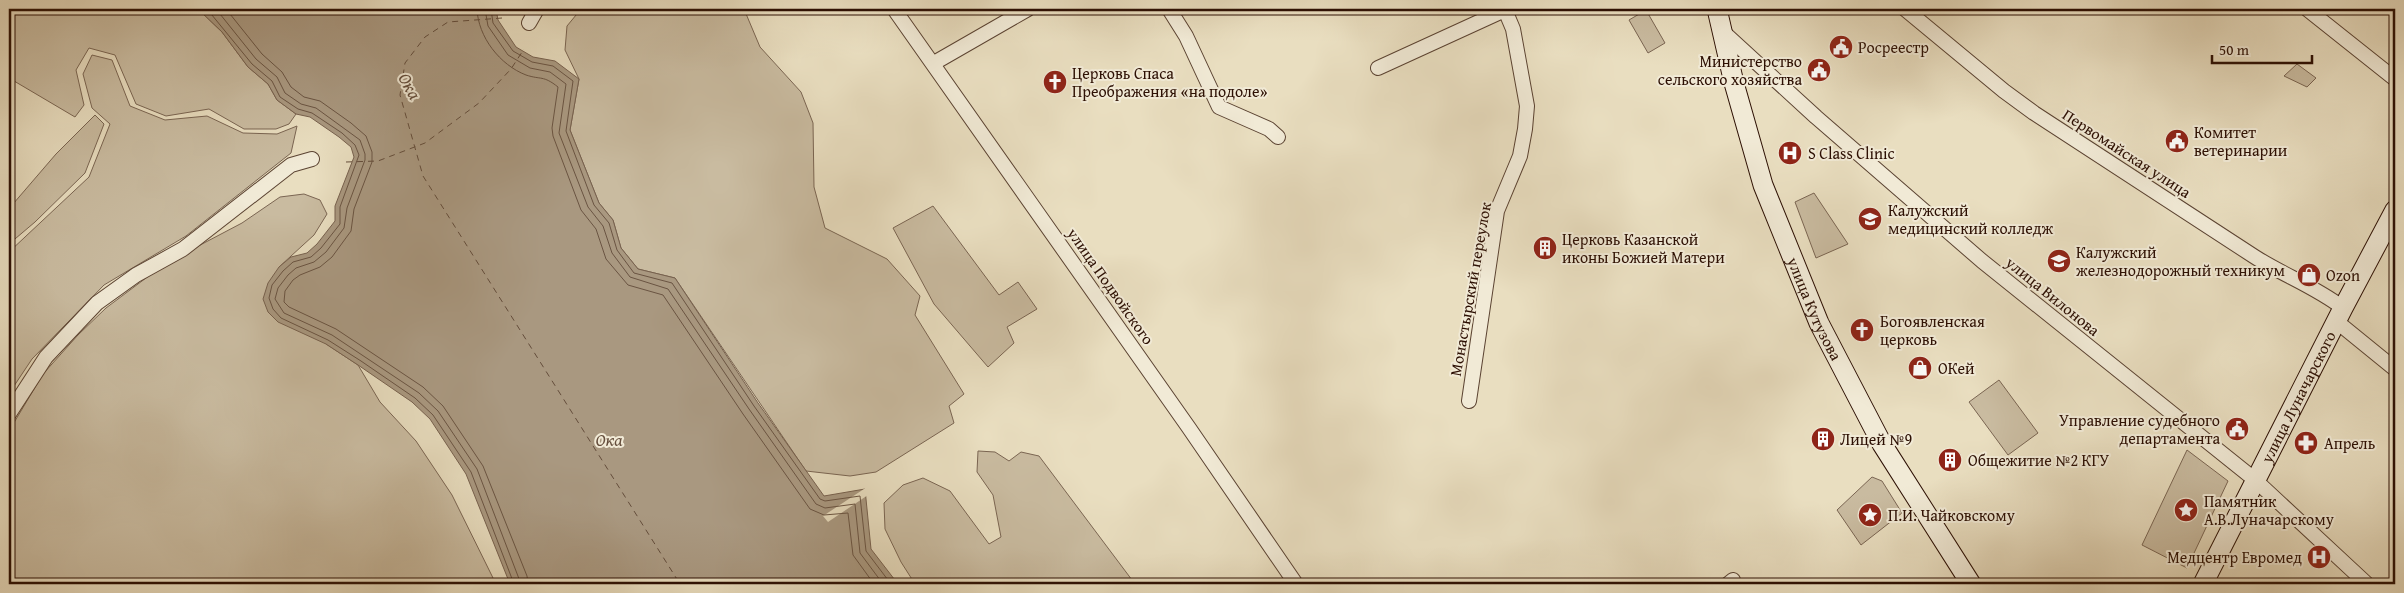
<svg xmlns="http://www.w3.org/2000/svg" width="2404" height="593" font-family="'Gentium Book Plus',serif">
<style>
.green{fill:#c9bba0;stroke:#7a6552}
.water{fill:#a99880;stroke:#77614e}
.pier{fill:#e9dec0}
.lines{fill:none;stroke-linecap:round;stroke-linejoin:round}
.shore{stroke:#6a5442;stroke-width:1}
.ferry{stroke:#644d3b;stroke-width:1;stroke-dasharray:6 5;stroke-linecap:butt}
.street-casing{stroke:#5b4332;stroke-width:16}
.secondary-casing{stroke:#2c0f03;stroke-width:21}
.street{stroke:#f1ead6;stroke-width:14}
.secondary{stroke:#f1ead6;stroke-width:19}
.labels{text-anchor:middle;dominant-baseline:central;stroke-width:4;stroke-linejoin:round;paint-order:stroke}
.poi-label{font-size:16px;fill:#2c0f03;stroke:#f1ead6;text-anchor:start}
.street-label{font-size:16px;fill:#2c0f03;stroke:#f1ead6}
.water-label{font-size:18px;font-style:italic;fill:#644d3b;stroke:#f1ead6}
</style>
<rect width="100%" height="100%" fill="#e9dec0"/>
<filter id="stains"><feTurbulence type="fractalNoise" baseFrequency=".004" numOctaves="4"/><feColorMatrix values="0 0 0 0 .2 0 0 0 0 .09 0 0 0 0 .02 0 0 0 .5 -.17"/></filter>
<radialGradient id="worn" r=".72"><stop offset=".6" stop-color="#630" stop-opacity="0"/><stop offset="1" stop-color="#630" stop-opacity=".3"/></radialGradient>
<g class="green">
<path d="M9 9H198L222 32 248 67 268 84 277 100 296 114 289 124 276 129H244L209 109 166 116 136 104 115 55 89 48 76 70 84 105 75 117 9 78Z"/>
<path d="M581 9H744L760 47 801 92 813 123 814 187 825 228 887 259 920 296 915 315 964 394 949 406 954 423 876 472 850 476 806 471 675 278 638 269 621 248 613 220 599 203 570 130 579 79 565 50 567 26Z"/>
<path d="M1646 10 1665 43 1648 53 1629 20Z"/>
<path d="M92 55 112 60 130 106 165 120 207 116 243 133 277 134 297 126 291 153 186 236 104 285 32 359 10 392 9 252 89 177 110 124 92 108 83 74Z"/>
<path d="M2297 64 2316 78 2307 87 2284 76Z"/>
<path d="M95 115 104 124 85 173 35 222 9 244V203L13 204 56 154Z"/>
<path d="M1814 193 1848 244 1816 258 1795 202Z"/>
<path d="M304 194 320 200 327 214 314 235 279 267 326 344 358 365 380 402 416 441 452 495 496 584H9V431L43 374 78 335 106 308 166 263 242 223 280 197Z"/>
<path d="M933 206 999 295 1018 282 1037 309 1007 327 1014 343 988 367 934 304 893 228Z"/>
<path d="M1999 380 2038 433 2008 455 1969 402Z"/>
<path d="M2187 450 2228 481 2187 568 2142 545Z"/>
<path d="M978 451 995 452 1009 461 1021 452 1039 456 1135 584H915L901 562 885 529 884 503 903 485 923 478 950 491 989 544 1001 537 993 495 977 472Z"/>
<path d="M1872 477 1882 481 1902 513 1861 545 1837 510Z"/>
</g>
<path class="water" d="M198 9H496L498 20 516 47 533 57 555 61 579 79 570 130 599 203 613 220 621 248 638 269 675 278 758 403 824 496 865 489 871 549 898 584H510L466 474 430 419 412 402 358 365 326 344 278 322 268 312 263 299 268 283 279 267 291 257 307 253 317 244 335 221V206L354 157 351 147 339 137 310 117 296 114 277 100 268 84 248 67 222 32Z"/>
<path class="pier" d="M867 487 868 495 828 522 823 516Z"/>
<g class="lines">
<g class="shore">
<path d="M207 9 252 64 272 81 280 97 298 109 312 113 342 133 355 145 359 155 340 207V224L321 248 311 257 293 262 283 271 272 285 269 298 273 309 281 318 328 340 361 361 415 398 433 415 471 472 514 584"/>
<path d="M216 9 256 59 277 77 285 93 301 104 316 108 360 140 365 154V160L347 208 344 228 326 252 314 262 296 268 288 275 278 288 275 299 284 313 332 335 419 393 438 411 477 469 521 584"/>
<path d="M226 9 262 54 282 72 291 87 304 97 320 101 351 123 366 136 372 152V162L354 209 351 231 332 257 320 267 300 275 293 280 285 291 284 302 289 307 336 329 423 387 443 406 483 466 527 576 528 584"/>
<path d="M477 9C478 37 500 65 526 75 541 80 543 75 558 87L552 128 553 136 581 210 596 229 606 259 628 285 663 295 743 414 810 509 824 515 848 513 853 555 874 584"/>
<path d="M485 9 488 26 508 55 530 68 550 72 566 84 559 133 588 207 603 226 612 253 630 277 668 289 749 409 816 504 825 508 855 504 860 553 883 584"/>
<path d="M491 9 493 23 513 51 532 62 553 66 573 81 566 131 594 205 609 223 617 250 634 273 672 283 754 406 820 499 825 501 860 496 866 551 891 584"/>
</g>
<g class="ferry">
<path d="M502 18 448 22 425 37 405 63 400 95 423 176 680 584"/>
<path d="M346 162 378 161 425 143 479 103 511 69 524 49"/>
</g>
<g class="street-casing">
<g id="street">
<path d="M894 9 1189 428 1296 584"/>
<path d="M1169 9 1186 36 1219 107 1269 129 1278 137"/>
<path d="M1905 9 2004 91 2034 113 2255 257C2283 275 2316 287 2343 308"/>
<path d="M2307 9 2395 79"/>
<path d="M529 23 537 9"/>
<path d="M1722 31 1816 117 1982 261 2254 479 2367 584"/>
<path d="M934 63 1028 9"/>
<path d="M1378 68 1507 9"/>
<path d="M2336 321 2395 369"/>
<path d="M1469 401 1497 211 1520 156 1525 129 1527 106 1513 29 1505 10"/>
<path d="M9 414 46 357 97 303 136 275 183 249 291 165 312 159"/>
<path d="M1728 584 1733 580"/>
</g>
</g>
<g class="secondary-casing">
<g id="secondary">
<path id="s1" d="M1717 9 1734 83 1763 185 1819 323 1882 444 1971 584"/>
<path id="s2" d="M2203 584 2343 308 2395 210"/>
</g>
</g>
<use href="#street" class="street"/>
<use href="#secondary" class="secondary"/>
</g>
<defs>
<g id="civic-disc" transform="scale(1.25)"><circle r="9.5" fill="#8f2418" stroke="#f1ead6"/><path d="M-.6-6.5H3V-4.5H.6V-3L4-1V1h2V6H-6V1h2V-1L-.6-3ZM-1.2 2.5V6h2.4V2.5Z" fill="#fff"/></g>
<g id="church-disc" transform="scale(1.25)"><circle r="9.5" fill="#8f2418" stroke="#f1ead6"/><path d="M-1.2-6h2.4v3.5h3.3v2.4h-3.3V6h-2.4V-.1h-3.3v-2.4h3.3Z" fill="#fff"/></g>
<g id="hospital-disc" transform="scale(1.25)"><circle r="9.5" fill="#8f2418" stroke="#f1ead6"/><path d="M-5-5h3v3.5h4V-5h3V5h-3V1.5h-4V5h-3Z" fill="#fff"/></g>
<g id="university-disc" transform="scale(1.25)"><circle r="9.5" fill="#8f2418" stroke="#f1ead6"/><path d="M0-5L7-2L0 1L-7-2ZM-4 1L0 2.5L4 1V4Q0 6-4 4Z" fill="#fff"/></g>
<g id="building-disc" transform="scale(1.25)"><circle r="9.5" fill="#8f2418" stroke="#f1ead6"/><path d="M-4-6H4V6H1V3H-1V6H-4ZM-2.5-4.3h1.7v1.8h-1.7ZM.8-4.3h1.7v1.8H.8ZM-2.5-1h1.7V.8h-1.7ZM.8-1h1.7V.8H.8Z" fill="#fff"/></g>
<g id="shop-disc" transform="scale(1.25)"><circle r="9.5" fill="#8f2418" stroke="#f1ead6"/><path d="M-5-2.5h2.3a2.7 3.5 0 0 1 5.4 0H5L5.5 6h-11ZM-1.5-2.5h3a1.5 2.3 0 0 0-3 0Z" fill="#fff"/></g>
<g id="pharmacy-disc" transform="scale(1.25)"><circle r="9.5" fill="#8f2418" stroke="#f1ead6"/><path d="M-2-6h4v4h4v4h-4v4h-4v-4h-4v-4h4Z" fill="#fff"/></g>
<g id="sight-disc" transform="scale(1.25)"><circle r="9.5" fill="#8f2418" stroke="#f1ead6"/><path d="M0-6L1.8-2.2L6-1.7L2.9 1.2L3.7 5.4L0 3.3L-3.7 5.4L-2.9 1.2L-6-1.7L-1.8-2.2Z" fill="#fff"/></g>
</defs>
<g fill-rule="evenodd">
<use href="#civic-disc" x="1841" y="47"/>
<use href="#civic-disc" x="1819" y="70"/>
<use href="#church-disc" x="1055" y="82"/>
<use href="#civic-disc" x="2177" y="141"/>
<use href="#hospital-disc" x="1790" y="153"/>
<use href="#university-disc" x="1870" y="219"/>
<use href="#building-disc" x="1545" y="248"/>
<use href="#university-disc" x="2059" y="261"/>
<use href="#shop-disc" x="2309" y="275"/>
<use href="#church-disc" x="1862" y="330"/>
<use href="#shop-disc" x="1920" y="368"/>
<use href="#civic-disc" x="2237" y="429"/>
<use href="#building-disc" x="1823" y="439"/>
<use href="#pharmacy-disc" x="2306" y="443"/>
<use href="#building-disc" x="1950" y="460"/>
<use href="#sight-disc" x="2186" y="510"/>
<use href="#sight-disc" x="1870" y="515"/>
<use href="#hospital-disc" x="2319" y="557"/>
</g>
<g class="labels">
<g class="poi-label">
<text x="1858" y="47">Росреестр</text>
<text x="1802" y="61" text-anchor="end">Министерство<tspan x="1802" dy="18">сельского хозяйства</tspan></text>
<text x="1072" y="73">Церковь Спаса<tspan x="1072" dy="18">Преображения «на подоле»</tspan></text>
<text x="2194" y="132">Комитет<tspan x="2194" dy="18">ветеринарии</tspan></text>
<text x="1808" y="153">S Class Clinic</text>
<text x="1888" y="210">Калужский<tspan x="1888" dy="18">медицинский колледж</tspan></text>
<text x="1562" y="239">Церковь Казанской<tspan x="1562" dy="18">иконы Божией Матери</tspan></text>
<text x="2076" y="252">Калужский<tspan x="2076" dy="18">железнодорожный техникум</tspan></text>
<text x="2326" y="275">Ozon</text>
<text x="1880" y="321">Богоявленская<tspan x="1880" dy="18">церковь</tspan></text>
<text x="1938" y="368">ОКей</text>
<text x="2220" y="420" text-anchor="end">Управление судебного<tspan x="2220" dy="18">департамента</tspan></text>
<text x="1840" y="439">Лицей №9</text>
<text x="2324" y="443">Апрель</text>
<text x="1968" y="460">Общежитие №2 КГУ</text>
<text x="2204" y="501">Памятник<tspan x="2204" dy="18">А.В.Луначарскому</tspan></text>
<text x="1888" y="515">П.И. Чайковскому</text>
<text x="2302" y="557" text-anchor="end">Медцентр Евромед</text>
</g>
<g class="street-label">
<text transform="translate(2127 153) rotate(33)">Первомайская улица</text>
<text transform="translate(1111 286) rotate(55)">улица Подвойского</text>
<text transform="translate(1470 289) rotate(-80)">Монастырский переулок</text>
<text transform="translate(2053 296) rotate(39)">улица Вилонова</text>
<text stroke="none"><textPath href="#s1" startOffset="316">улица Кутузова</textPath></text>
<text stroke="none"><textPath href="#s2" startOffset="210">улица Луначарского</textPath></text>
</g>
<g class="water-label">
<text transform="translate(410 86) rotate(61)">Ока</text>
<text x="609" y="439">Ока</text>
</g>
</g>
<rect width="2404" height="593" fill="none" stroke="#e9dec0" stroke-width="30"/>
<rect x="10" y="10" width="2384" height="573" fill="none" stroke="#2c0f03" stroke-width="2.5"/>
<rect x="15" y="15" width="2374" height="563" fill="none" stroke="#2c0f03"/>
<path d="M2212 55v8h100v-8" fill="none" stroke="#2c0f03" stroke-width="2.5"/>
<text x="2219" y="55" font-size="15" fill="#2c0f03" stroke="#f1ead6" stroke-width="4" paint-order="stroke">50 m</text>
<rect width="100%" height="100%" filter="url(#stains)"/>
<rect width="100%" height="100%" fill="url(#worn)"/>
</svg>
